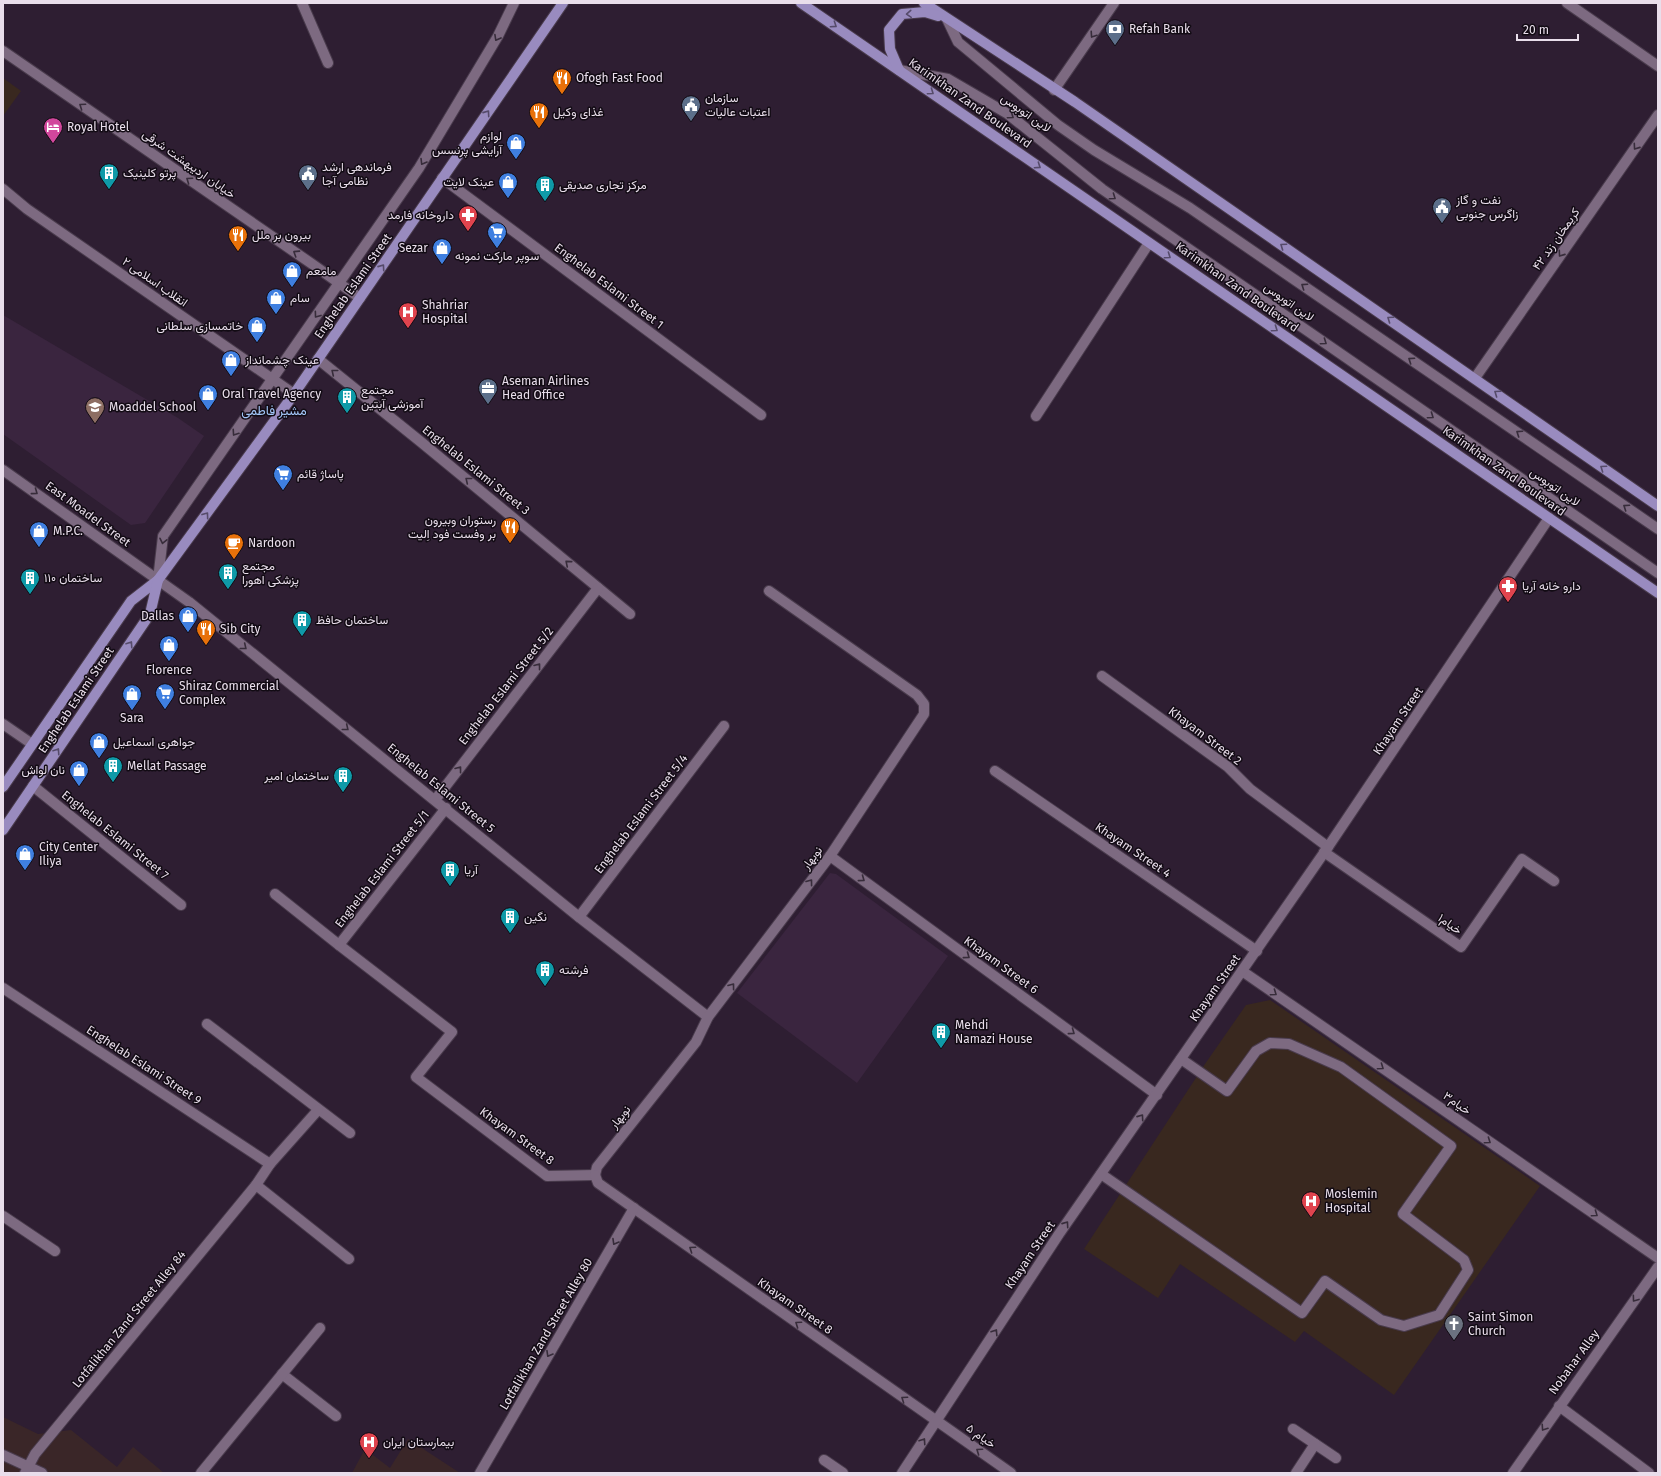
<svg xmlns="http://www.w3.org/2000/svg" width="1661" height="1476" font-family="'Fira Sans',Vazirmatn,sans-serif">
<style>
.commercial{fill:#3a2628}
.built{fill:#3a253f}
.medical{fill:#39281f}
.lines{fill:none;stroke-linecap:round;stroke-linejoin:round}
.minor-casing{stroke:#493b4c;stroke-width:12}
.major-casing{stroke:#493b4c;stroke-width:12}
.minor{stroke:#7d6a81;stroke-width:10}
.major{stroke:#998bbf;stroke-width:10}
.oneway{stroke:#564b6a}
.oneway2{stroke:#372c3a}
.labels{text-anchor:middle;dominant-baseline:central;stroke-width:3;stroke-linejoin:round;paint-order:stroke}
.poi-label{font-size:12px;fill:#e9deeb;stroke:#120b14;text-anchor:start}
.street-label{font-size:12px;fill:#e9deeb;stroke:#120b14}
.neighbourhood-label{font-size:13px;fill:#a3c7f9;stroke:#120b14}
</style>
<rect width="100%" height="100%" fill="#2e1e32"/>
<g class="commercial">
<path d="M3 1417 38 1434 71 1430 117 1467 133 1447 164 1473H3Z"/>
<path d="M408 1439 460 1473H352L365 1449 390 1468Z"/>
</g>
<g class="built">
<path d="M3 315 178 418 204 436 145 523 131 525 3 434Z"/>
<path d="M830 873 836 874 948 956 857 1083 737 993Z"/>
</g>
<g class="medical">
<path d="M3 78 21 91 3 116Z"/>
<path d="M1270 1000 1540 1186 1394 1395 1304 1331 1295 1342 1180 1264 1158 1298 1084 1249 1205 1064 1246 1005Z"/>
</g>
<g class="lines">
<g class="minor-casing">
<g id="minor">
<path d="M302 3 328 63"/>
<path d="M1567 3 1658 66"/>
<path d="M947 19 958 42 1058 125 1094 150 1190 208 1658 529"/>
<path d="M3 51 315 266 360 298"/>
<path d="M899 70 948 79 1008 114 1102 189 1658 573"/>
<path d="M1054 90 1114 3"/>
<path d="M442 178 761 415"/>
<path d="M3 189 27 209 294 394"/>
<path d="M318 359 421 442 630 614"/>
<path d="M1475 378 1658 115"/>
<path d="M1036 416 1149 243"/>
<path d="M3 470 189 602 579 917 708 1017"/>
<path d="M158 580 163 536 419 168 498 36 514 3"/>
<path d="M1102 676 1228 767 1250 789 1328 847"/>
<path d="M3 724 32 744"/>
<path d="M995 771 1257 951"/>
<path d="M33 786 181 905"/>
<path d="M435 800 598 588"/>
<path d="M1324 852 1461 947 1522 859 1554 881"/>
<path d="M830 856 1157 1095"/>
<path d="M275 894 339 945 452 1032 416 1077 547 1176 595 1175"/>
<path d="M579 917 724 726"/>
<path d="M339 945 446 808"/>
<path d="M1242 971 1658 1258"/>
<path d="M3 988 270 1164"/>
<path d="M207 1024 350 1133"/>
<path d="M1101 1174 1302 1313 1325 1281 1381 1320 1404 1326 1439 1315 1468 1270 1464 1260 1403 1214 1451 1146 1341 1067 1289 1044 1270 1043 1256 1051 1227 1091 1181 1059"/>
<path d="M595 1175 597 1167 696 1042 708 1017 830 856 924 714V704L917 695 769 591"/>
<path d="M595 1175 598 1183 1011 1473"/>
<path d="M256 1185 349 1259"/>
<path d="M3 1216 55 1251"/>
<path d="M282 1374 336 1416"/>
<path d="M1559 1406 1649 1473"/>
<path d="M1293 1429 1336 1458"/>
<path d="M3 1455 42 1473"/>
<path d="M824 1460 843 1473"/>
<path d="M25 1473 35 1454 256 1185 270 1164 318 1110"/>
<path d="M201 1473 320 1328"/>
<path d="M480 1473 634 1208"/>
<path d="M902 1473 1059 1234 1328 847 1549 518"/>
<path d="M1296 1473 1315 1444"/>
<path d="M1513 1473 1658 1267"/>
</g>
</g>
<g class="major-casing">
<g id="major">
<path d="M801 3 1658 593"/>
<path d="M924 3 1075 102 1658 506"/>
<path d="M899 70 890 49 889 30 902 14 925 12 938 16"/>
<path d="M3 787 131 601 158 580 294 394 563 3"/>
<path d="M3 830 150 614 158 580"/>
</g>
</g>
<use href="#minor" class="minor"/>
<use href="#major" class="major"/>
</g>
<defs><path id="oneway-chevron" d="M-2-3.5L2.5 0L-2 3.5" fill="none" stroke-width="1.6" stroke-linecap="round" stroke-linejoin="round"/></defs>
<g class="oneway">
<use href="#oneway-chevron" transform="translate(909 14) rotate(176)"/>
<use href="#oneway-chevron" transform="translate(834 25) rotate(34)"/>
<use href="#oneway-chevron" transform="translate(931 92) rotate(35)"/>
<use href="#oneway-chevron" transform="translate(487 113) rotate(-55)"/>
<use href="#oneway-chevron" transform="translate(1038 166) rotate(34)"/>
<use href="#oneway-chevron" transform="translate(1283 246) rotate(-145)"/>
<use href="#oneway-chevron" transform="translate(1168 256) rotate(35)"/>
<use href="#oneway-chevron" transform="translate(382 267) rotate(-55)"/>
<use href="#oneway-chevron" transform="translate(1390 319) rotate(-145)"/>
<use href="#oneway-chevron" transform="translate(1275 329) rotate(35)"/>
<use href="#oneway-chevron" transform="translate(1497 393) rotate(-145)"/>
<use href="#oneway-chevron" transform="translate(1603 468) rotate(-145)"/>
<use href="#oneway-chevron" transform="translate(206 515) rotate(-54)"/>
<use href="#oneway-chevron" transform="translate(130 644) rotate(-56)"/>
<use href="#oneway-chevron" transform="translate(57 751) rotate(-56)"/>
</g>
<g class="oneway2">
<use href="#oneway-chevron" transform="translate(1093 35) rotate(124)"/>
<use href="#oneway-chevron" transform="translate(497 38) rotate(119)"/>
<use href="#oneway-chevron" transform="translate(82 106) rotate(-145)"/>
<use href="#oneway-chevron" transform="translate(1011 116) rotate(35)"/>
<use href="#oneway-chevron" transform="translate(1636 147) rotate(125)"/>
<use href="#oneway-chevron" transform="translate(423 162) rotate(121)"/>
<use href="#oneway-chevron" transform="translate(189 180) rotate(-145)"/>
<use href="#oneway-chevron" transform="translate(1113 197) rotate(35)"/>
<use href="#oneway-chevron" transform="translate(296 253) rotate(-147)"/>
<use href="#oneway-chevron" transform="translate(1561 254) rotate(125)"/>
<use href="#oneway-chevron" transform="translate(1304 286) rotate(-146)"/>
<use href="#oneway-chevron" transform="translate(317 315) rotate(126)"/>
<use href="#oneway-chevron" transform="translate(1324 342) rotate(35)"/>
<use href="#oneway-chevron" transform="translate(1411 360) rotate(-146)"/>
<use href="#oneway-chevron" transform="translate(334 372) rotate(-141)"/>
<use href="#oneway-chevron" transform="translate(1431 416) rotate(35)"/>
<use href="#oneway-chevron" transform="translate(235 433) rotate(124)"/>
<use href="#oneway-chevron" transform="translate(1519 433) rotate(-146)"/>
<use href="#oneway-chevron" transform="translate(468 480) rotate(-141)"/>
<use href="#oneway-chevron" transform="translate(35 492) rotate(36)"/>
<use href="#oneway-chevron" transform="translate(1626 507) rotate(-146)"/>
<use href="#oneway-chevron" transform="translate(163 541) rotate(102)"/>
<use href="#oneway-chevron" transform="translate(568 563) rotate(-140)"/>
<use href="#oneway-chevron" transform="translate(244 647) rotate(39)"/>
<use href="#oneway-chevron" transform="translate(538 666) rotate(-52)"/>
<use href="#oneway-chevron" transform="translate(346 728) rotate(39)"/>
<use href="#oneway-chevron" transform="translate(459 769) rotate(-52)"/>
<use href="#oneway-chevron" transform="translate(862 879) rotate(36)"/>
<use href="#oneway-chevron" transform="translate(810 882) rotate(-53)"/>
<use href="#oneway-chevron" transform="translate(967 956) rotate(36)"/>
<use href="#oneway-chevron" transform="translate(732 986) rotate(-53)"/>
<use href="#oneway-chevron" transform="translate(1274 993) rotate(35)"/>
<use href="#oneway-chevron" transform="translate(1072 1032) rotate(36)"/>
<use href="#oneway-chevron" transform="translate(1381 1067) rotate(35)"/>
<use href="#oneway-chevron" transform="translate(1141 1117) rotate(-55)"/>
<use href="#oneway-chevron" transform="translate(1488 1141) rotate(35)"/>
<use href="#oneway-chevron" transform="translate(1595 1214) rotate(35)"/>
<use href="#oneway-chevron" transform="translate(1066 1224) rotate(-55)"/>
<use href="#oneway-chevron" transform="translate(615 1242) rotate(120)"/>
<use href="#oneway-chevron" transform="translate(692 1249) rotate(-145)"/>
<use href="#oneway-chevron" transform="translate(1635 1299) rotate(126)"/>
<use href="#oneway-chevron" transform="translate(798 1324) rotate(-145)"/>
<use href="#oneway-chevron" transform="translate(995 1332) rotate(-57)"/>
<use href="#oneway-chevron" transform="translate(549 1354) rotate(120)"/>
<use href="#oneway-chevron" transform="translate(904 1399) rotate(-145)"/>
<use href="#oneway-chevron" transform="translate(1544 1428) rotate(124)"/>
<use href="#oneway-chevron" transform="translate(923 1441) rotate(-56)"/>
<use href="#oneway-chevron" transform="translate(979 1451) rotate(-145)"/>
</g>
<defs>
<g id="bank-pin" transform="scale(1)"><path d="M0 17L-7.5 6A9.5 9.5 0 1 1 7.5 6Z" fill="#5c6f8a" stroke="#120b14"/><path d="M-6-4H6V4H-6ZM0-2.3a2.3 2.3 0 1 0 0 4.6a2.3 2.3 0 1 0 0-4.6Z" fill="#fff"/></g>
<g id="restaurant-pin" transform="scale(1)"><path d="M0 17L-7.5 6A9.5 9.5 0 1 1 7.5 6Z" fill="#e8710a" stroke="#120b14"/><path d="M-5-6h1v4h1v-4h1v4h1v-4h1v5L-1.5 .5V6h-2V.5L-5-1ZM5-6V6H3V1.5H1.5Q1.5-4 5-6Z" fill="#fff"/></g>
<g id="civic-pin" transform="scale(1)"><path d="M0 17L-7.5 6A9.5 9.5 0 1 1 7.5 6Z" fill="#5c6f8a" stroke="#120b14"/><path d="M-.6-6.5H3V-4.5H.6V-3L4-1V1h2V6H-6V1h2V-1L-.6-3ZM-1.2 2.5V6h2.4V2.5Z" fill="#fff"/></g>
<g id="hotel-pin" transform="scale(1)"><path d="M0 17L-7.5 6A9.5 9.5 0 1 1 7.5 6Z" fill="#d1479c" stroke="#120b14"/><path d="M-6-4.5h1.5V1H6V5H4.5V3h-9V5H-6ZM-4 0a1.8 1.8 0 1 1 3.6 0ZM.5 0V-2.5h3Q6-2.5 6 0Z" fill="#fff"/></g>
<g id="shop-pin" transform="scale(1)"><path d="M0 17L-7.5 6A9.5 9.5 0 1 1 7.5 6Z" fill="#3f7fe0" stroke="#120b14"/><path d="M-5-2.5h2.3a2.7 3.5 0 0 1 5.4 0H5L5.5 6h-11ZM-1.5-2.5h3a1.5 2.3 0 0 0-3 0Z" fill="#fff"/></g>
<g id="building-pin" transform="scale(1)"><path d="M0 17L-7.5 6A9.5 9.5 0 1 1 7.5 6Z" fill="#0f9aa8" stroke="#120b14"/><path d="M-4-6H4V6H1V3H-1V6H-4ZM-2.5-4.3h1.7v1.8h-1.7ZM.8-4.3h1.7v1.8H.8ZM-2.5-1h1.7V.8h-1.7ZM.8-1h1.7V.8H.8Z" fill="#fff"/></g>
<g id="pharmacy-pin" transform="scale(1)"><path d="M0 17L-7.5 6A9.5 9.5 0 1 1 7.5 6Z" fill="#e0444e" stroke="#120b14"/><path d="M-2-6h4v4h4v4h-4v4h-4v-4h-4v-4h4Z" fill="#fff"/></g>
<g id="supermarket-pin" transform="scale(1)"><path d="M0 17L-7.5 6A9.5 9.5 0 1 1 7.5 6Z" fill="#3f7fe0" stroke="#120b14"/><path d="M-6-5.5h2.5l.6 2H6L4.5 2H-2.5L-4.4-4H-6ZM-1.5 3.2a1.3 1.3 0 1 0 .1 0ZM3 3.2a1.3 1.3 0 1 0 .1 0Z" fill="#fff"/></g>
<g id="hospital-pin" transform="scale(1)"><path d="M0 17L-7.5 6A9.5 9.5 0 1 1 7.5 6Z" fill="#e0444e" stroke="#120b14"/><path d="M-5-5h3v3.5h4V-5h3V5h-3V1.5h-4V5h-3Z" fill="#fff"/></g>
<g id="office-pin" transform="scale(1)"><path d="M0 17L-7.5 6A9.5 9.5 0 1 1 7.5 6Z" fill="#5c6f8a" stroke="#120b14"/><path d="M-6-3h4V-5.5h4V-3h4V5H-6ZM-1-4.5V-3h2v-1.5ZM-6 0V1H6V0Z" fill="#fff"/></g>
<g id="school-pin" transform="scale(1)"><path d="M0 17L-7.5 6A9.5 9.5 0 1 1 7.5 6Z" fill="#8d6e63" stroke="#120b14"/><path d="M0-5L7-2L0 1L-7-2ZM-4 1L0 2.5L4 1V4Q0 6-4 4Z" fill="#fff"/></g>
<g id="cafe-pin" transform="scale(1)"><path d="M0 17L-7.5 6A9.5 9.5 0 1 1 7.5 6Z" fill="#e8710a" stroke="#120b14"/><path d="M-5.5-4.5H6V0H3Q3 3.5 0 3.5H-2.5Q-5.5 3.5-5.5 0ZM3-3.2v2h1.7v-2ZM-6 4.5H4V6H-6Z" fill="#fff"/></g>
<g id="church-pin" transform="scale(1)"><path d="M0 17L-7.5 6A9.5 9.5 0 1 1 7.5 6Z" fill="#6b7280" stroke="#120b14"/><path d="M-1.2-6h2.4v3.5h3.3v2.4h-3.3V6h-2.4V-.1h-3.3v-2.4h3.3Z" fill="#fff"/></g>
</defs>
<g fill-rule="evenodd">
<use href="#bank-pin" x="1115" y="29"/>
<use href="#restaurant-pin" x="562" y="78"/>
<use href="#civic-pin" x="691" y="105"/>
<use href="#restaurant-pin" x="539" y="112"/>
<use href="#hotel-pin" x="53" y="127"/>
<use href="#shop-pin" x="516" y="143"/>
<use href="#building-pin" x="109" y="173"/>
<use href="#civic-pin" x="308" y="174"/>
<use href="#shop-pin" x="508" y="182"/>
<use href="#building-pin" x="545" y="185"/>
<use href="#civic-pin" x="1442" y="207"/>
<use href="#pharmacy-pin" x="468" y="215"/>
<use href="#supermarket-pin" x="497" y="232"/>
<use href="#restaurant-pin" x="238" y="235"/>
<use href="#shop-pin" x="442" y="248"/>
<use href="#shop-pin" x="292" y="271"/>
<use href="#shop-pin" x="276" y="298"/>
<use href="#hospital-pin" x="408" y="312"/>
<use href="#shop-pin" x="257" y="326"/>
<use href="#shop-pin" x="231" y="360"/>
<use href="#office-pin" x="488" y="388"/>
<use href="#shop-pin" x="208" y="394"/>
<use href="#building-pin" x="347" y="397"/>
<use href="#school-pin" x="95" y="407"/>
<use href="#supermarket-pin" x="283" y="474"/>
<use href="#restaurant-pin" x="510" y="527"/>
<use href="#shop-pin" x="39" y="531"/>
<use href="#cafe-pin" x="234" y="543"/>
<use href="#building-pin" x="228" y="573"/>
<use href="#building-pin" x="30" y="578"/>
<use href="#pharmacy-pin" x="1508" y="586"/>
<use href="#shop-pin" x="188" y="616"/>
<use href="#building-pin" x="302" y="620"/>
<use href="#restaurant-pin" x="206" y="629"/>
<use href="#shop-pin" x="169" y="645"/>
<use href="#supermarket-pin" x="165" y="693"/>
<use href="#shop-pin" x="132" y="694"/>
<use href="#shop-pin" x="99" y="742"/>
<use href="#building-pin" x="113" y="766"/>
<use href="#shop-pin" x="79" y="770"/>
<use href="#building-pin" x="343" y="776"/>
<use href="#shop-pin" x="25" y="854"/>
<use href="#building-pin" x="450" y="870"/>
<use href="#building-pin" x="510" y="917"/>
<use href="#building-pin" x="545" y="970"/>
<use href="#building-pin" x="941" y="1032"/>
<use href="#hospital-pin" x="1311" y="1201"/>
<use href="#church-pin" x="1454" y="1324"/>
<use href="#hospital-pin" x="369" y="1442"/>
</g>
<g class="labels">
<g class="poi-label">
<text x="1129" y="29">Refah Bank</text>
<text x="576" y="78">Ofogh Fast Food</text>
<text x="705" y="98">سازمان<tspan x="705" dy="14">اعتبات عالیات</tspan></text>
<text x="553" y="112">غذای وکیل</text>
<text x="67" y="127">Royal Hotel</text>
<text x="502" y="136" text-anchor="end">لوازم<tspan x="502" dy="14">آرایشی پرنسس</tspan></text>
<text x="322" y="167">فرماندهی ارشد<tspan x="322" dy="14">نظامی آجا</tspan></text>
<text x="123" y="173">پرتو کلینیک</text>
<text x="494" y="182" text-anchor="end">عینک لایت</text>
<text x="559" y="185">مرکز تجاری صدیقی</text>
<text x="1456" y="200">نفت و گاز<tspan x="1456" dy="14">زاگرس جنوبی</tspan></text>
<text x="454" y="215" text-anchor="end">داروخانه فارمد</text>
<text x="252" y="235">بیرون بر ملل</text>
<text x="428" y="248" text-anchor="end">Sezar</text>
<text x="497" y="256" text-anchor="middle">سوپر مارکت نمونه</text>
<text x="306" y="271">مامعم</text>
<text x="290" y="298">سام</text>
<text x="422" y="305">Shahriar<tspan x="422" dy="14">Hospital</tspan></text>
<text x="243" y="326" text-anchor="end">خاتمسازی سلطانی</text>
<text x="245" y="360">عینک چشمانداز</text>
<text x="502" y="381">Aseman Airlines<tspan x="502" dy="14">Head Office</tspan></text>
<text x="361" y="390">مجتمع<tspan x="361" dy="14">آموزشی آبتین</tspan></text>
<text x="222" y="394">Oral Travel Agency</text>
<text x="109" y="407">Moaddel School</text>
<text x="297" y="474">پاساژ قائم</text>
<text x="496" y="520" text-anchor="end">رستوران وبیرون<tspan x="496" dy="14">بر وفست فود اِلیت</tspan></text>
<text x="53" y="531">M.P.C.</text>
<text x="248" y="543">Nardoon</text>
<text x="242" y="566">مجتمع<tspan x="242" dy="14">پزشکی اهورا</tspan></text>
<text x="44" y="578">ساختمان ۱۱۰</text>
<text x="1522" y="586">دارو خانه آریا</text>
<text x="174" y="616" text-anchor="end">Dallas</text>
<text x="316" y="620">ساختمان حافظ</text>
<text x="220" y="629">Sib City</text>
<text x="169" y="670" text-anchor="middle">Florence</text>
<text x="179" y="686">Shiraz Commercial<tspan x="179" dy="14">Complex</tspan></text>
<text x="132" y="718" text-anchor="middle">Sara</text>
<text x="113" y="742">جواهری اسماعیل</text>
<text x="127" y="766">Mellat Passage</text>
<text x="65" y="770" text-anchor="end">نان لواش</text>
<text x="329" y="776" text-anchor="end">ساختمان امیر</text>
<text x="39" y="847">City Center<tspan x="39" dy="14">Iliya</tspan></text>
<text x="464" y="870">آریا</text>
<text x="524" y="917">نگین</text>
<text x="559" y="970">فرشته</text>
<text x="955" y="1025">Mehdi<tspan x="955" dy="14">Namazi House</tspan></text>
<text x="1325" y="1194">Moslemin<tspan x="1325" dy="14">Hospital</tspan></text>
<text x="1468" y="1317">Saint Simon<tspan x="1468" dy="14">Church</tspan></text>
<text x="383" y="1442">بیمارستان ایران</text>
</g>
<g class="street-label">
<text transform="translate(970 103) rotate(35)">Karimkhan Zand Boulevard</text>
<text transform="translate(1026 113) rotate(35)">لاین اتوبوس</text>
<text transform="translate(189 164) rotate(35)">خیابان اردیبهشت شرقی</text>
<text transform="translate(1556 239) rotate(-55)">کریمخان زند ۴۲</text>
<text transform="translate(155 282) rotate(35)">۲ انقلاب اسلامی</text>
<text transform="translate(353 286) rotate(-55)">Enghelab Eslami Street</text>
<text transform="translate(609 286) rotate(37)">Enghelab Eslami Street 1</text>
<text transform="translate(1237 287) rotate(35)">Karimkhan Zand Boulevard</text>
<text transform="translate(1289 302) rotate(35)">لاین اتوبوس</text>
<text transform="translate(476 470) rotate(39)">Enghelab Eslami Street 3</text>
<text transform="translate(1504 471) rotate(35)">Karimkhan Zand Boulevard</text>
<text transform="translate(1555 487) rotate(35)">لاین اتوبوس</text>
<text transform="translate(88 514) rotate(36)">East Moadel Street</text>
<text transform="translate(506 686) rotate(-52)">Enghelab Eslami Street 5/2</text>
<text transform="translate(76 700) rotate(-56)">Enghelab Eslami Street</text>
<text transform="translate(1398 721) rotate(-56)">Khayam Street</text>
<text transform="translate(1205 736) rotate(37)">Khayam Street 2</text>
<text transform="translate(441 788) rotate(39)">Enghelab Eslami Street 5</text>
<text transform="translate(641 814) rotate(-53)">Enghelab Eslami Street 5/4</text>
<text transform="translate(115 835) rotate(39)">Enghelab Eslami Street 7</text>
<text transform="translate(1133 850) rotate(34)">Khayam Street 4</text>
<text transform="translate(812 858) rotate(-53)">نوبهار</text>
<text transform="translate(382 869) rotate(-52)">Enghelab Eslami Street 5/1</text>
<text transform="translate(1450 924) rotate(35)">۱خیام</text>
<text transform="translate(1001 965) rotate(36)">Khayam Street 6</text>
<text transform="translate(1215 988) rotate(-55)">Khayam Street</text>
<text transform="translate(144 1065) rotate(33)">Enghelab Eslami Street 9</text>
<text transform="translate(1457 1103) rotate(35)">خیام۳</text>
<text transform="translate(620 1117) rotate(-51)">نوبهار</text>
<text transform="translate(517 1136) rotate(36)">Khayam Street 8</text>
<text transform="translate(1030 1255) rotate(-56)">Khayam Street</text>
<text transform="translate(795 1306) rotate(35)">Khayam Street 8</text>
<text transform="translate(129 1319) rotate(-51)">Lotfalikhan Zand Street Alley 84</text>
<text transform="translate(546 1334) rotate(-60)">Lotfalikhan Zand Street Alley 80</text>
<text transform="translate(1574 1362) rotate(-54)">Nobahar Alley</text>
<text transform="translate(981 1436) rotate(35)">۵ خیام</text>
</g>
<g class="neighbourhood-label">
<text x="274" y="410">مشیر فاطمی</text>
</g>
</g>
<rect width="1661" height="1476" fill="none" stroke="#e9deeb" stroke-width="8"/>
<path d="M1517 34v6h61v-6" fill="none" stroke="#e9deeb" stroke-width="2"/>
<text x="1523" y="34" font-size="12" fill="#e9deeb" stroke="#120b14" stroke-width="3" paint-order="stroke">20 m</text>
</svg>
